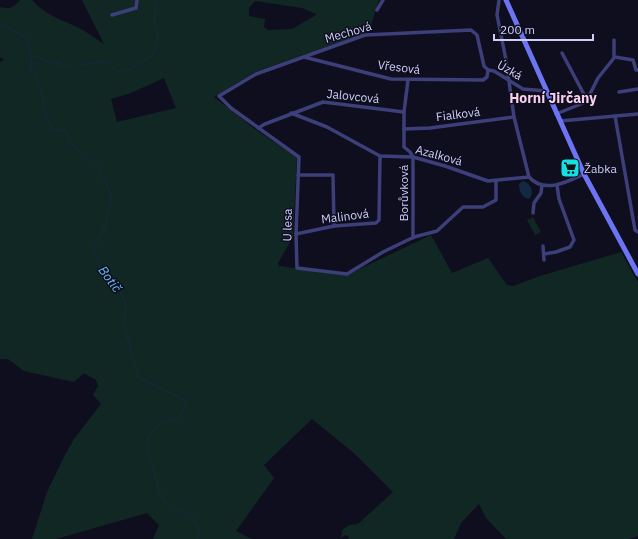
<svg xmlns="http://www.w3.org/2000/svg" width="638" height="539" font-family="'IBM Plex Sans',sans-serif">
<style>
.green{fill:#112724;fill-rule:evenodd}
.water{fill:#112943}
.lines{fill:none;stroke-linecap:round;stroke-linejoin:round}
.stream{stroke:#112943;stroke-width:1}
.minor{stroke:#3c3f79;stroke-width:3.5}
.secondary{stroke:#6c74f4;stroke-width:5}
.labels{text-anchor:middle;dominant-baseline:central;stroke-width:3;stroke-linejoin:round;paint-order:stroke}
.street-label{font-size:12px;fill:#cfcefb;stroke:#0f0e1e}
.poi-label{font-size:12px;fill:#cfcefb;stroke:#0f0e1e;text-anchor:start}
.water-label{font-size:13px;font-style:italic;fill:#64bdf3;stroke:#0f0e1e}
.quarter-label{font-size:14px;font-weight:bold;fill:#fbd0ef;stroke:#0f0e1e}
</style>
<rect width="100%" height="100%" fill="#0f0e1e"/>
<g class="green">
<path d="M20 0H32C45 15 60 19 77 27 86 31 95 38 104 44L82 0H379L371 25 363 34 255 72 214 97 255 129 297 157 293 237 278 263 279 266 347 275 431 235 452 273 488 258 507 285 513 286 540 276 621 252 638 282V536L629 539H506L486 518 479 504 461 523 454 539H349L348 536 345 535 341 538 342 530 349 525 358 524 393 492 355 454 312 419 264 465 274 478 236 531 252 539H153L159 525 147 513 56 539H32L47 492 65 455 74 439 101 404 93 395 98 386 96 380 84 373 74 382 24 371 8 359H0V62L4 60 0 57V7C10 10 14 7 20 0ZM255 1 302 8 316 14V15L292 29 268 30 264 27 265 19 249 16V8ZM164 78 176 108 117 122 111 99 131 93Z"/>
<path d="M533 217 541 232 535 235 527 220Z"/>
</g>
<path class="water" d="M523 181C531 184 535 192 529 199 522 198 519 191 519 184Z"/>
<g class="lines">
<g class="stream">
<path d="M0 23 25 37 32 56 31 68 40 86 47 119 53 130 59 131 66 130 70 143 98 166 111 194 110 207 103 231 94 247V252L99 266 122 295 126 304 124 325 138 377 185 400 186 406 177 419 160 424 149 435 147 450 160 493 169 506 192 517 198 528 199 535 197 539"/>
<path d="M33 56 39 57 46 61 69 66"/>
<path d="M80 65 102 61 109 63 117 71H126L132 69 141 62 151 57 156 48 158 32 154 19 156 6 155 0"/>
</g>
<g class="minor">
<path d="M499 0 497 15 506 60 514 117 529 177C544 194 567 182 584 174"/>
<path d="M377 10 383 0"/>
<path d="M112 15 136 8 137 0"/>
<path d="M562 53 587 100"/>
<path d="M304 57 391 79 483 80 487 77 488 70"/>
<path d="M615 57 633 60 636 70H638"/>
<path d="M488 70 484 66 477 35 471 30 365 35 256 74 219 96 231 108 299 157 296 234 297 268 347 274 383 252 414 237 437 231 463 207H483L496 200V181"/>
<path d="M488 70 494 71 523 89 546 91"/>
<path d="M408 80 404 112V147L410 152 413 157V238"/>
<path d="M619 92 638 89"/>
<path d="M291 113 327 127 380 156 413 157 445 166 488 181 529 177"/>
<path d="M556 114 581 104 587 100 598 78 614 58V40"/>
<path d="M615 116 635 230 638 232"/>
<path d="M560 121 638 114"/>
<path d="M258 128 265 124 323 102 404 112"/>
<path d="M404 129 430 128 514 117"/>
<path d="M298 175H333L334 226"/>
<path d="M533 213 534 203 541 193 542 185"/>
<path d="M296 234 334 226 376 223 379 220 380 156"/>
<path d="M543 246 544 260"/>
<path d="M544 254 556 252 570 247 574 240 559 199 557 185"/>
</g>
<path class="secondary" d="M506 0 584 174 638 274"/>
</g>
<defs>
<g id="supermarket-square" transform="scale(1)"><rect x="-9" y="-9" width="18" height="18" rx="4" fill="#12e0e3" stroke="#0f0e1e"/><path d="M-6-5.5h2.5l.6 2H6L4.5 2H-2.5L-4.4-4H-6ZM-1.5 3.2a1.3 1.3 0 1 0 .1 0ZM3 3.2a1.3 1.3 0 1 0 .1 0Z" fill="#111"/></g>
</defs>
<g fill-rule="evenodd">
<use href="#supermarket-square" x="570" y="168"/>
</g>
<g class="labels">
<g class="street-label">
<text transform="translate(348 32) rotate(-16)">Mechová</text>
<text transform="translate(399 67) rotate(7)">Vřesová</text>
<text transform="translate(510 70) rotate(30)">Úzká</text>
<text transform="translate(353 96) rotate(6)">Jalovcová</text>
<text transform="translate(458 114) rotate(-7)">Fialková</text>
<text transform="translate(439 155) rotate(15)">Azalková</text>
<text transform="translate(403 193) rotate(-90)">Borůvková</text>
<text transform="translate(345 216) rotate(-7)">Malinová</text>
<text transform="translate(287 225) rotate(-89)">U lesa</text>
</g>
<g class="poi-label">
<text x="584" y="168">Žabka</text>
</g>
<g class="water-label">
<text transform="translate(110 279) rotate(54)">Botič</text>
</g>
<g class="quarter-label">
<text x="553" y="98">Horní Jirčany</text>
</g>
</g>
<path d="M494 34v6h99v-6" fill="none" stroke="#cfcefb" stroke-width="2"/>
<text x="500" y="34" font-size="12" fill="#cfcefb" stroke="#0f0e1e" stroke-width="3" paint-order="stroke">200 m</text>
</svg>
